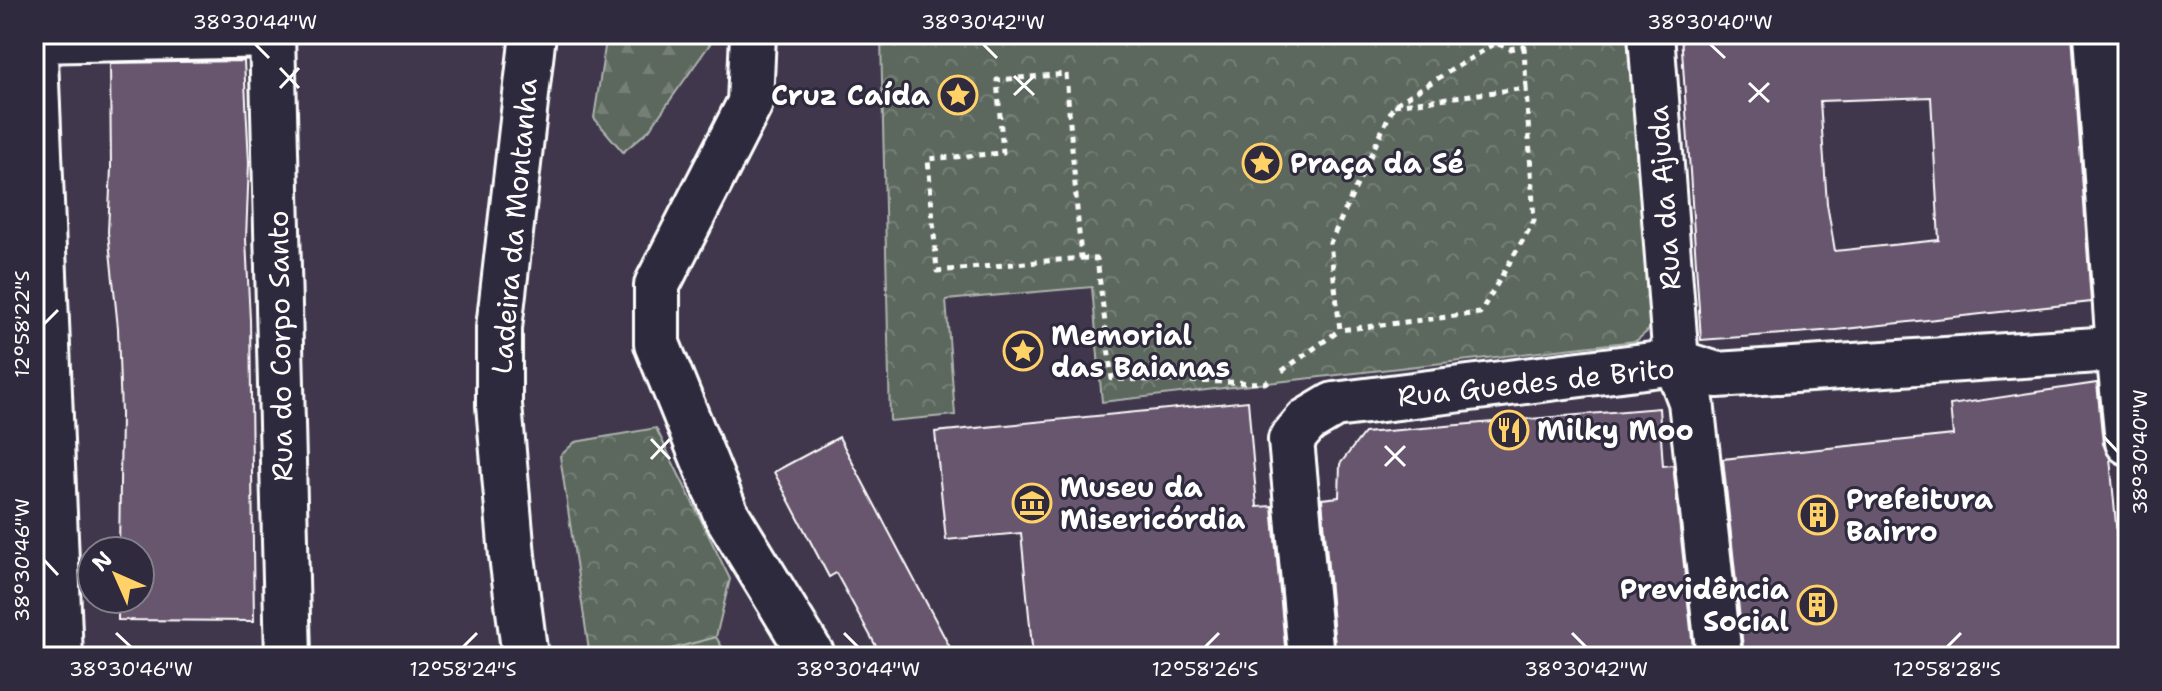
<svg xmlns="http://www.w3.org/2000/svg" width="2162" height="691" font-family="'Shantell Sans',sans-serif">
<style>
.grass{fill:url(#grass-tufts);stroke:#adb4ae;stroke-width:2}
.forest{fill:url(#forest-firs);stroke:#adb4ae;stroke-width:2}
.park{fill:url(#park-crowns);stroke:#adb4ae;stroke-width:2}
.building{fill:#67556e;stroke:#fff;stroke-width:2;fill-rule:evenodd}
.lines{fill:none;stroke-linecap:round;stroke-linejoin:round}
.pedestrian-casing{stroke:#fff;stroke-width:50}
.minor-casing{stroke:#fff;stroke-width:50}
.tertiary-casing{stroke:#fff;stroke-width:50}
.path{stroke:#fff;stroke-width:5;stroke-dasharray:6 6;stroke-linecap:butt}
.pedestrian{stroke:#2f2a3d;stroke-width:44}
.minor{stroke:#2f2a3d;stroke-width:44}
.tertiary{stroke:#2f2a3d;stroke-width:44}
.ticks{fill:none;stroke:#fff;stroke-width:3}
.labels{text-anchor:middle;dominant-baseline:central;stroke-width:6;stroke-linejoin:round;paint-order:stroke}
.poi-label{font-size:28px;font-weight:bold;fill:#fff;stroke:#2f2a3d;text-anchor:start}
.street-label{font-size:28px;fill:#fff;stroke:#2f2a3d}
.neatline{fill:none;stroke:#fff;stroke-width:3}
.ticks-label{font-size:20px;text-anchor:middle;fill:#fff}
</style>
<defs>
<pattern id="grass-tufts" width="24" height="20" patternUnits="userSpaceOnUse" patternTransform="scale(2)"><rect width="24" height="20" fill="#5b685d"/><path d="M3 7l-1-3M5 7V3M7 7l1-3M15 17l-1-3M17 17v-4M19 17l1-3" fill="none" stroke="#747f75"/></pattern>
<pattern id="forest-firs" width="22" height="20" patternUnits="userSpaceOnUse" patternTransform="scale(2)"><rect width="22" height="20" fill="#5b685d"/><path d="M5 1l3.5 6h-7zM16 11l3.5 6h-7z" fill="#747f75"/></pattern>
<pattern id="park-crowns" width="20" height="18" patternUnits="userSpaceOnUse" patternTransform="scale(2)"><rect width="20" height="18" fill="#5b685d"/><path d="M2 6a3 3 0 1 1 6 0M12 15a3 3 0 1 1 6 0" fill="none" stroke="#747f75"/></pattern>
</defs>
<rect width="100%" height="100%" fill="#40374c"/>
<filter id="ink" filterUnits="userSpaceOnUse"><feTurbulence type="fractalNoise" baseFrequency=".0125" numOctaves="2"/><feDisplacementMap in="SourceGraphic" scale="16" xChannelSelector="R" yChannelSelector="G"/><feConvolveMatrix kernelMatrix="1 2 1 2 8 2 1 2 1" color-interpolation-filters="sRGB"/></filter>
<g filter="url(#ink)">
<path class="grass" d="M716 637 728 657H641Z"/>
<path class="forest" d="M607 34H717L649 130 623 152 594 118Z"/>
<g class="park">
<path d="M886 34H1629L1654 313 1649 330 1636 341 1102 402 1092 287 946 300 955 415 890 421 881 38Z"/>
<path d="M656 428 730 579 716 637 641 657H590L560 456 575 442Z"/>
</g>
<g class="building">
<path d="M1681 34H2072L2091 302 1836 330 1701 340ZM1931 97 1939 240 1835 251 1827 204 1820 101Z"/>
<path d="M2122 34H2128V119Z"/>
<path d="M244 61 249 163 246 239 250 320 254 621 118 620V599H140V551H119L121 415 118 328 108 232 111 168 110 63Z"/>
<path d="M2097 383 2103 444 2110 458 2128 657H1744L1723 459 1953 435 1950 405Z"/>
<path d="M1248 401 1257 507 1272 506 1286 657H1033L1021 533 946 540 935 432Z"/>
<path d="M1659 408 1663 466 1673 465 1694 657H1336L1322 499 1339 497 1340 464 1364 433Z"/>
<path d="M839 437 955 657H882L836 573 829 577 774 472Z"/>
</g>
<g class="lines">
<g class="pedestrian-casing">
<path id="pedestrian" d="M34 40 272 35"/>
</g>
<g class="minor-casing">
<g id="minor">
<path d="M272 34 288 657"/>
<path d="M753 34 750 103 657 285V344L726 514 813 657"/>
<path d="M1651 34 1676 362 1691 401 1719 657"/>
<path d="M2097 34 2119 349 2128 442"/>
<path d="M1311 657 1291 440 1307 421 1334 405 1676 362 1717 375 2128 348"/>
</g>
</g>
<g class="tertiary-casing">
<g id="tertiary">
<path d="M34 34 60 657"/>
<path d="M525 657 512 556 499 405V328L533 34"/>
</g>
</g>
<g class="path">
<path d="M1492 34 1496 43 1510 49 1524 46 1533 34"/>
<path d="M1524 46 1526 88"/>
<path d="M1066 74 1081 258 937 271 928 159 1003 153 997 80Z"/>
<path d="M1394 105 1526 88 1534 221 1480 313 1340 330 1330 243 1394 105 1496 43"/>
<path d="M1081 258 1097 259 1112 379 1265 383 1271 379"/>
<path d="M1282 371 1340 330"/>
</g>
<use href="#pedestrian" class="pedestrian"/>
<use href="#minor" class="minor"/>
<use href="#tertiary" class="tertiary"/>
</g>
</g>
<path class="ticks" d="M255 44 269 58M983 44 997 58M1710 44 1725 58M280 68 299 88M1014 76 1034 95M1749 83 1769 102M280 88 299 68M1014 95 1034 76M1749 102 1769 83M44 324 58 310M2104 437 2118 452M651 439 670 459M1385 446 1405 466M651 459 670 439M1385 466 1405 446M44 560 58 575M116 633 131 647M844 633 858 647M1572 633 1586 647M463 647 477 633M1205 647 1219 633M1947 647 1961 633"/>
<defs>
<g id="sight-ring" transform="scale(2)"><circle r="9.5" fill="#2f2a3d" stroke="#ffd166" stroke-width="1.5"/><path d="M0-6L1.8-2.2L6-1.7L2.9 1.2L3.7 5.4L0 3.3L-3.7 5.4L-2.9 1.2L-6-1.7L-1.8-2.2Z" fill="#ffd166"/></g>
<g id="restaurant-ring" transform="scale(2)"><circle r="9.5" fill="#2f2a3d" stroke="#ffd166" stroke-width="1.5"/><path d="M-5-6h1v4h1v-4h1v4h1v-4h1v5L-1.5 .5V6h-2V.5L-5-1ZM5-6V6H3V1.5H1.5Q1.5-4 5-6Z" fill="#ffd166"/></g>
<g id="museum-ring" transform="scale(2)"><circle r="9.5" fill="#2f2a3d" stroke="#ffd166" stroke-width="1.5"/><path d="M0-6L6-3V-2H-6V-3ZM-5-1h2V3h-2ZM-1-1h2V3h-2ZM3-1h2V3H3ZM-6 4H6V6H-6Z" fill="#ffd166"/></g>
<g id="building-ring" transform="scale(2)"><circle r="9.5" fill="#2f2a3d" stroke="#ffd166" stroke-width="1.5"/><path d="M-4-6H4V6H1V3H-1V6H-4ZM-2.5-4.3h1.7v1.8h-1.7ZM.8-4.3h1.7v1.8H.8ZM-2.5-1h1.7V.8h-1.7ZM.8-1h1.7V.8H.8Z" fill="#ffd166"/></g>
</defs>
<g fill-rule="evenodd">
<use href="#sight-ring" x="958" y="95"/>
<use href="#sight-ring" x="1262" y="163"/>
<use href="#sight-ring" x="1023" y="351"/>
<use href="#restaurant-ring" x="1509" y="430"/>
<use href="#museum-ring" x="1032" y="503"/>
<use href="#building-ring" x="1818" y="515"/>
<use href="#building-ring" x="1817" y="605"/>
</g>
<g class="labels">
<g class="poi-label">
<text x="930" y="95" text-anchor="end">Cruz Caída</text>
<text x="1290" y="163">Praça da Sé</text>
<text x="1051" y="335">Memorial<tspan x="1051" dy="32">das Baianas</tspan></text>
<text x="1537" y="430">Milky Moo</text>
<text x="1060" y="487">Museu da<tspan x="1060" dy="32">Misericórdia</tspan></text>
<text x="1846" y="499">Prefeitura<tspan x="1846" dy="32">Bairro</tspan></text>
<text x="1789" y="589" text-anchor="end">Previdência<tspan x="1789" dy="32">Social</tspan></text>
</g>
<g class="street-label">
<text transform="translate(1664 198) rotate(-94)">Rua da Ajuda</text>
<text transform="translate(514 226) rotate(-85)">Ladeira da Montanha</text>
<text transform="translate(280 346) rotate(-91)">Rua do Corpo Santo</text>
<text transform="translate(1536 382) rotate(-6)">Rua Guedes de Brito</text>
</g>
</g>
<rect width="2162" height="691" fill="none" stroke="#2f2a3d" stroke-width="88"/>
<g transform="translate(116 575) rotate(315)"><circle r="38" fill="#2f2a3d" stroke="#827f8b" stroke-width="2"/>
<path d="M0-6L14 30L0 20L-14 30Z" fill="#ffd166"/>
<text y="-12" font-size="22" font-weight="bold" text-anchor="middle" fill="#ffffff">N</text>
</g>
<rect x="44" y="44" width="2074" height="603" class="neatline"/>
<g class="ticks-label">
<text x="255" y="29">38°30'44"W</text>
<text x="983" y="29">38°30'42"W</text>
<text x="1710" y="29">38°30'40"W</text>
<text transform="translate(22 324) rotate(-90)" y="7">12°58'22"S</text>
<text transform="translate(2140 452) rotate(-90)" y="7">38°30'40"W</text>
<text transform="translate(22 560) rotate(-90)" y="7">38°30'46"W</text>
<text x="131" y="676">38°30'46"W</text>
<text x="463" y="676">12°58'24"S</text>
<text x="858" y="676">38°30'44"W</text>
<text x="1205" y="676">12°58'26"S</text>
<text x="1586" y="676">38°30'42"W</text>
<text x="1947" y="676">12°58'28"S</text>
</g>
</svg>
